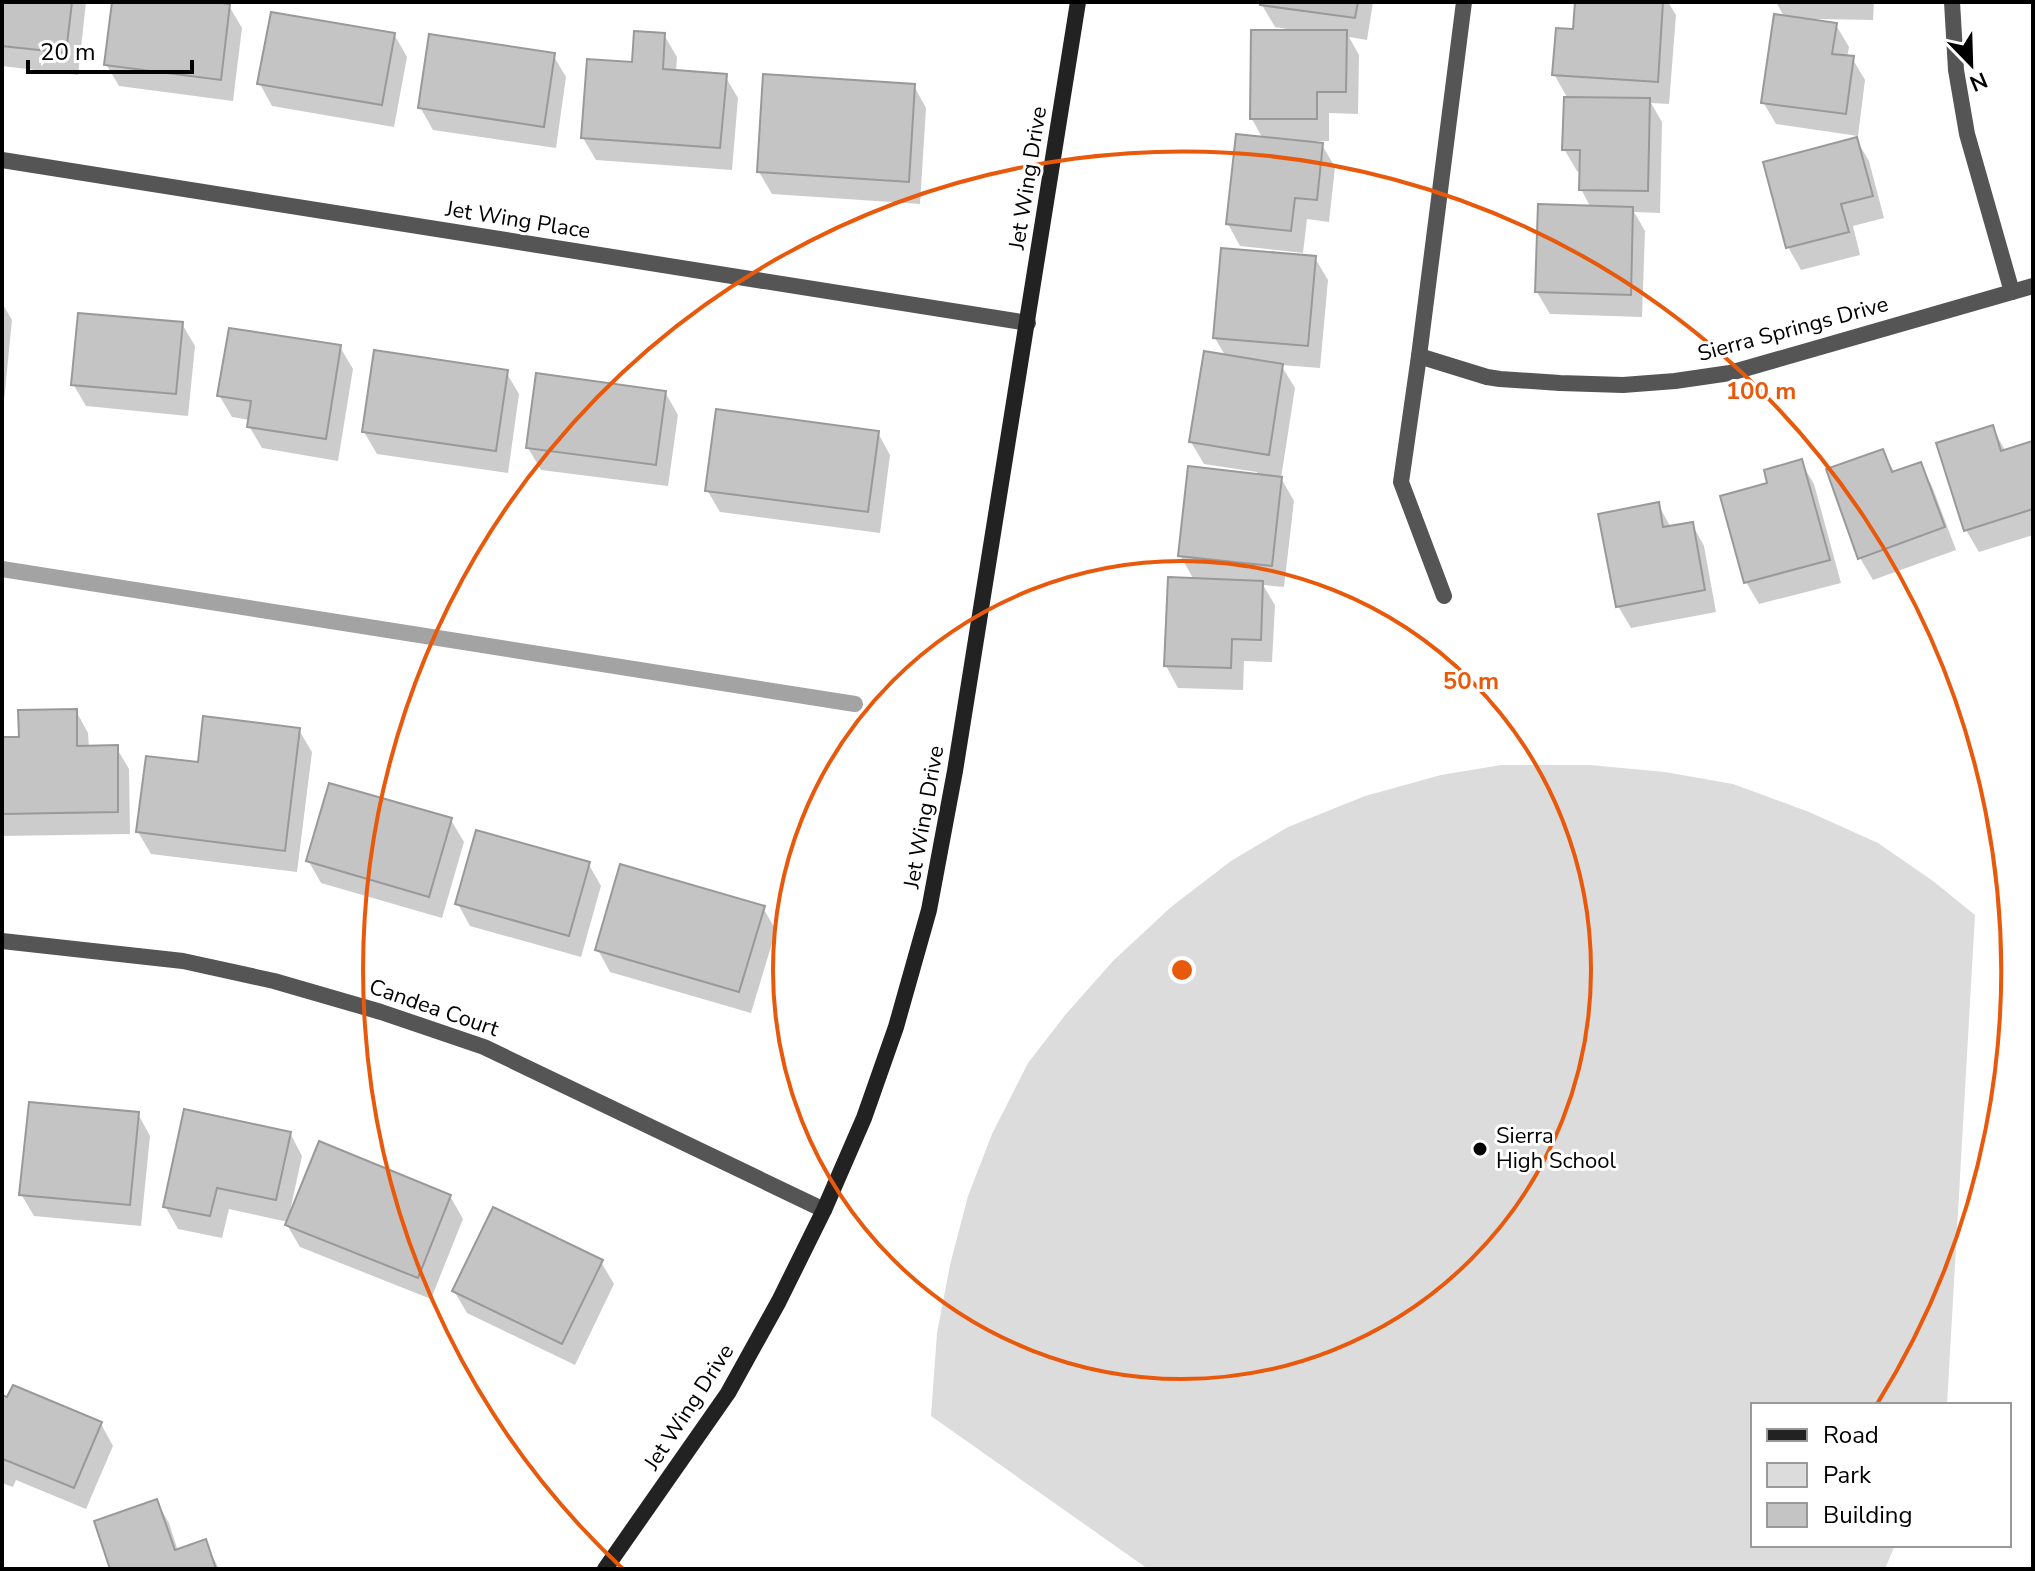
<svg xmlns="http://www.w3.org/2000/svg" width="2035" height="1571" font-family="'Nunito Sans',sans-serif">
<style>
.green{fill:#dcdcdc}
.shadow{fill:#0003}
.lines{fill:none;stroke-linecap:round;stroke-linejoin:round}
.stream{stroke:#a3a3a3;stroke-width:16}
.building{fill:#c4c4c4;stroke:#999;stroke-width:2}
.street{stroke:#555;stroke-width:16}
.secondary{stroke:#222;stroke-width:16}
.ring{fill:none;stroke:#e8590c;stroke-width:4}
.poi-dot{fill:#000;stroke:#fff;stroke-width:3}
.labels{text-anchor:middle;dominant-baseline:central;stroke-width:6;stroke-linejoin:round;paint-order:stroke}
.street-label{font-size:22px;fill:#000;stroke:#fff}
.poi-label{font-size:22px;fill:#000;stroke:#fff;text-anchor:start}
.centre{fill:#e8590c;stroke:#fff;stroke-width:4}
.ring-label{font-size:24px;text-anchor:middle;font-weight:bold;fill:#e8590c;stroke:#fff;stroke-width:6;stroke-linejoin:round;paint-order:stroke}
</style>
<rect width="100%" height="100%" fill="#fff"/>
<path class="green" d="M1501 765H1590L1665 772 1733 784 1809 812 1878 843 1933 881 1975 915 1947 1405H1753V1545H1895L1885 1569H1148L931 1416 937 1333 950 1265 968 1196 992 1134 1028 1063 1066 1014 1113 961 1171 907 1231 861 1288 827 1365 796 1441 775Z"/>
<g class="shadow">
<path d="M2 2H86L78 75 2 66Z"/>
<path d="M114 2H200L229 6 242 28 233 101 119 86 106 64Z"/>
<path d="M1263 2H1373L1367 40 1349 37 1359 55 1358 114 1329 113V141H1310V144L1322 145 1335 167 1329 222 1307 219 1303 253 1240 246 1228 224 1263 139 1252 119 1293 32V30L1275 27 1262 5Z"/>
<path d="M1577 2H1668L1676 15 1669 104 1651 103 1662 122 1660 213 1634 212 1645 231 1642 317 1550 314 1537 292 1591 208 1581 189V172L1577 171 1564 149 1568 99 1554 74 1575 31Z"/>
<path d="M1776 2H1874L1873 20 1816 19V22L1836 25 1849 47 1847 58H1852L1865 80 1858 136 1776 124 1763 102 1785 18Z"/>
<path d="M394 34 407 57 394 127 272 106 260 84Z"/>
<path d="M664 35 677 57 676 72 725 76 738 98 732 170 596 160 583 138 634 65Z"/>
<path d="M553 55 566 77 556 148 433 130 420 107Z"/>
<path d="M914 86 926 108 920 204 772 194 759 172Z"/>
<path d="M1856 139 1869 161 1884 218 1853 226 1860 255 1801 270 1788 247Z"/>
<path d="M1315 258 1328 280 1320 368 1281 365 1295 388 1281 478 1294 501 1284 587 1263 585 1275 605 1272 662 1244 661 1243 690 1178 688 1166 666 1194 580 1180 555 1257 476V472L1204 464 1191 442 1226 357 1215 338Z"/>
<path d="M2 303 12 320 3 411H2Z"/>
<path d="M182 324 195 346 188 416 86 406 73 384Z"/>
<path d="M340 347 353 369 338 461 262 448 249 426 250 420 232 417 219 395Z"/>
<path d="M506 372 519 394 508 473 377 454 364 432Z"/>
<path d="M665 392 678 415 668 486 541 470 528 448Z"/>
<path d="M1992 427 2006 452 2031 444 2033 447V535L1979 552 1966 530Z"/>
<path d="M878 433 890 455 880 533 720 512 707 490Z"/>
<path d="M1882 451 1895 473 1920 464 1932 486 1956 550 1873 580 1860 558 1829 470Z"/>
<path d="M1801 462 1814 484 1841 583 1759 604 1746 582 1770 485Z"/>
<path d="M1658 504 1670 526 1692 524 1704 546 1716 612 1631 628 1618 606Z"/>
<path d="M76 711 88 733 89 748 116 747 129 769 130 834 2 836V739H21Z"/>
<path d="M299 730 312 752 297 872 151 854 138 832Z"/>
<path d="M451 820 464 842 442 918 321 883 308 860Z"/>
<path d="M588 863 601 886 581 957 470 926 458 904Z"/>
<path d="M763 908 776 930 751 1013 610 972 598 950Z"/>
<path d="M138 1114 150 1136 141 1226 34 1216 21 1194Z"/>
<path d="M290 1133 302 1156 290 1211 450 1196 463 1219 431 1299 300 1247 287 1225 288 1222 229 1209 222 1238 178 1229 165 1206Z"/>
<path d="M601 1262 614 1284 575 1365 467 1313 454 1291Z"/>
<path d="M2 1397 101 1424 113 1446 86 1509 16 1480 13 1487 2 1483Z"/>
<path d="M156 1501 169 1523 178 1551 205 1542 219 1569H112Z"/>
</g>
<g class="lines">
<path class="stream" d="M2 569 855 704"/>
</g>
<g class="building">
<path d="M2 2H72L66 53 2 46Z"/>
<path d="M112 2H215L230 4 221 80 104 65Z"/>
<path d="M1261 2H1358L1355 18 1260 5Z"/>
<path d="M1575 2H1663L1658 82 1552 75 1556 28 1573 29Z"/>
<path d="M271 12 395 33 382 105 257 84Z"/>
<path d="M1774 14 1837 23 1832 54 1854 56 1846 114 1761 103Z"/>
<path d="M1251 30H1347L1346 92H1317V119H1250Z"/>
<path d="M634 31 665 33 663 69 727 74 720 148 581 138 587 59 632 62Z"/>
<path d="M429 34 555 53 544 127 418 108Z"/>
<path d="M763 74 915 84 909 182 757 172Z"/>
<path d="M1564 97 1650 98 1648 191 1579 190 1580 150H1562Z"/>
<path d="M1236 134 1323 143 1317 200 1295 198 1291 231 1226 224Z"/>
<path d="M1857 137 1873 196 1841 204 1849 232 1786 248 1763 162Z"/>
<path d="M1538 204 1633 207 1631 295 1535 292Z"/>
<path d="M1221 248 1316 256 1308 346 1213 338Z"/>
<path d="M78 313 183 322 176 394 71 385Z"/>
<path d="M229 328 341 345 326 439 247 427 251 401 217 396Z"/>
<path d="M374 350 508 370 496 451 362 432Z"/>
<path d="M1204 351 1283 364 1269 455 1189 442Z"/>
<path d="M536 373 666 391 656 465 526 448Z"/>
<path d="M716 409 879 431 868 512 705 491Z"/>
<path d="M1993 425 2001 451 2032 441 2033 509 1964 531 1936 443Z"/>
<path d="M1883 449 1892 472 1921 462 1945 527 1858 559 1826 469Z"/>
<path d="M1802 459 1830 560 1744 583 1720 496 1767 483 1764 470Z"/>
<path d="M1188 466 1282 477 1272 566 1178 556Z"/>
<path d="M1659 502 1663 527 1693 522 1705 590 1616 607 1598 514Z"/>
<path d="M1168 577 1263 581 1261 640 1232 639 1231 668 1164 666Z"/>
<path d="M77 709V746L118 745V812L2 814V737H19L18 710Z"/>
<path d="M203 716 300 728 285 851 136 832 146 756 198 762Z"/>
<path d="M329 783 452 818 429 897 306 861Z"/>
<path d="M476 830 590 862 569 936 455 904Z"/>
<path d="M620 864 765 906 739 992 595 950Z"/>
<path d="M29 1102 139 1112 130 1205 19 1195Z"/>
<path d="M184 1109 291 1132 276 1200 217 1188 210 1216 163 1207Z"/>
<path d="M319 1141 451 1195 418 1278 285 1225Z"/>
<path d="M493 1207 603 1260 562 1344 452 1291Z"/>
<path d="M13 1385 102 1422 74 1488 3 1459 2 1462V1395L7 1397Z"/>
<path d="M157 1499 175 1550 206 1539 216 1569H110L94 1521Z"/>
</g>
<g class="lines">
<g class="street">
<path d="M1952 2 1956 70 1967 134 2012 292"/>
<path d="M2 160 1028 323"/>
<path d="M1419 356 1487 377 1500 379 1560 383 1623 385 1675 381 1730 373 2033 286"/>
<path d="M1444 596 1401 482 1419 356 1464 2"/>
<path d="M2 941 183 961 274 981 381 1012 484 1047 824 1210"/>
</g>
<path class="secondary" d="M605 1569 728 1393 779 1301 824 1210 864 1118 896 1027 929 910 955 771 1078 2"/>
</g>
<g class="ring">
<circle cx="1182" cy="970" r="409"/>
<path d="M623 1569A819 819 0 1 1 1877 1404"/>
</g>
<circle class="poi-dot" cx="1480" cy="1149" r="8"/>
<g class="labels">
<g class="street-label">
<text transform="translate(1028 178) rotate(-81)">Jet Wing Drive</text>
<text transform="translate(518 220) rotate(9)">Jet Wing Place</text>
<text transform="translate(1793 329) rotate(-15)">Sierra Springs Drive</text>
<text transform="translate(924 817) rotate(-80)">Jet Wing Drive</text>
<text transform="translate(434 1008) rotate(19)">Candea Court</text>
<text transform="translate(689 1407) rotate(-57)">Jet Wing Drive</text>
</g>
<g class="poi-label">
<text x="1496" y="1136">Sierra<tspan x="1496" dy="25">High School</tspan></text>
</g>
</g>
<circle cx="1182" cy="970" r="12" class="centre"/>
<g class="ring-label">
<text x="1761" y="399">100 m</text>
<text x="1471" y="689">50 m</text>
</g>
<rect width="2035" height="1571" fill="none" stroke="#000000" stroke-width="8"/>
<rect x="1751" y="1403" width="260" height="144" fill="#ffffff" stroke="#999999" stroke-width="2"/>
<rect x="1767" y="1429" width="40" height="12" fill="#222222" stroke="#999999" stroke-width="2"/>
<text x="1823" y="1443" font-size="24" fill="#000000">Road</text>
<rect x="1767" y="1463" width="40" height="24" fill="#dcdcdc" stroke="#999999" stroke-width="2"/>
<text x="1823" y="1483" font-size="24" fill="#000000">Park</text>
<rect x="1767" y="1503" width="40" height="24" fill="#c4c4c4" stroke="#999999" stroke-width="2"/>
<text x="1823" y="1523" font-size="24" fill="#000000">Building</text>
<g transform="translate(1971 64) rotate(157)" stroke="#ffffff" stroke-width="6" paint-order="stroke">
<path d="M0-6L14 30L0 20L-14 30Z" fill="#000000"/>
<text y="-12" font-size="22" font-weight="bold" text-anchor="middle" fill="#000000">N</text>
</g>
<path d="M28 60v12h164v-12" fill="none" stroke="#000000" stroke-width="4"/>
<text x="40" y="60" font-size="24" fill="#000000" stroke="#ffffff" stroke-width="6" paint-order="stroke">20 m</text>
</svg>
